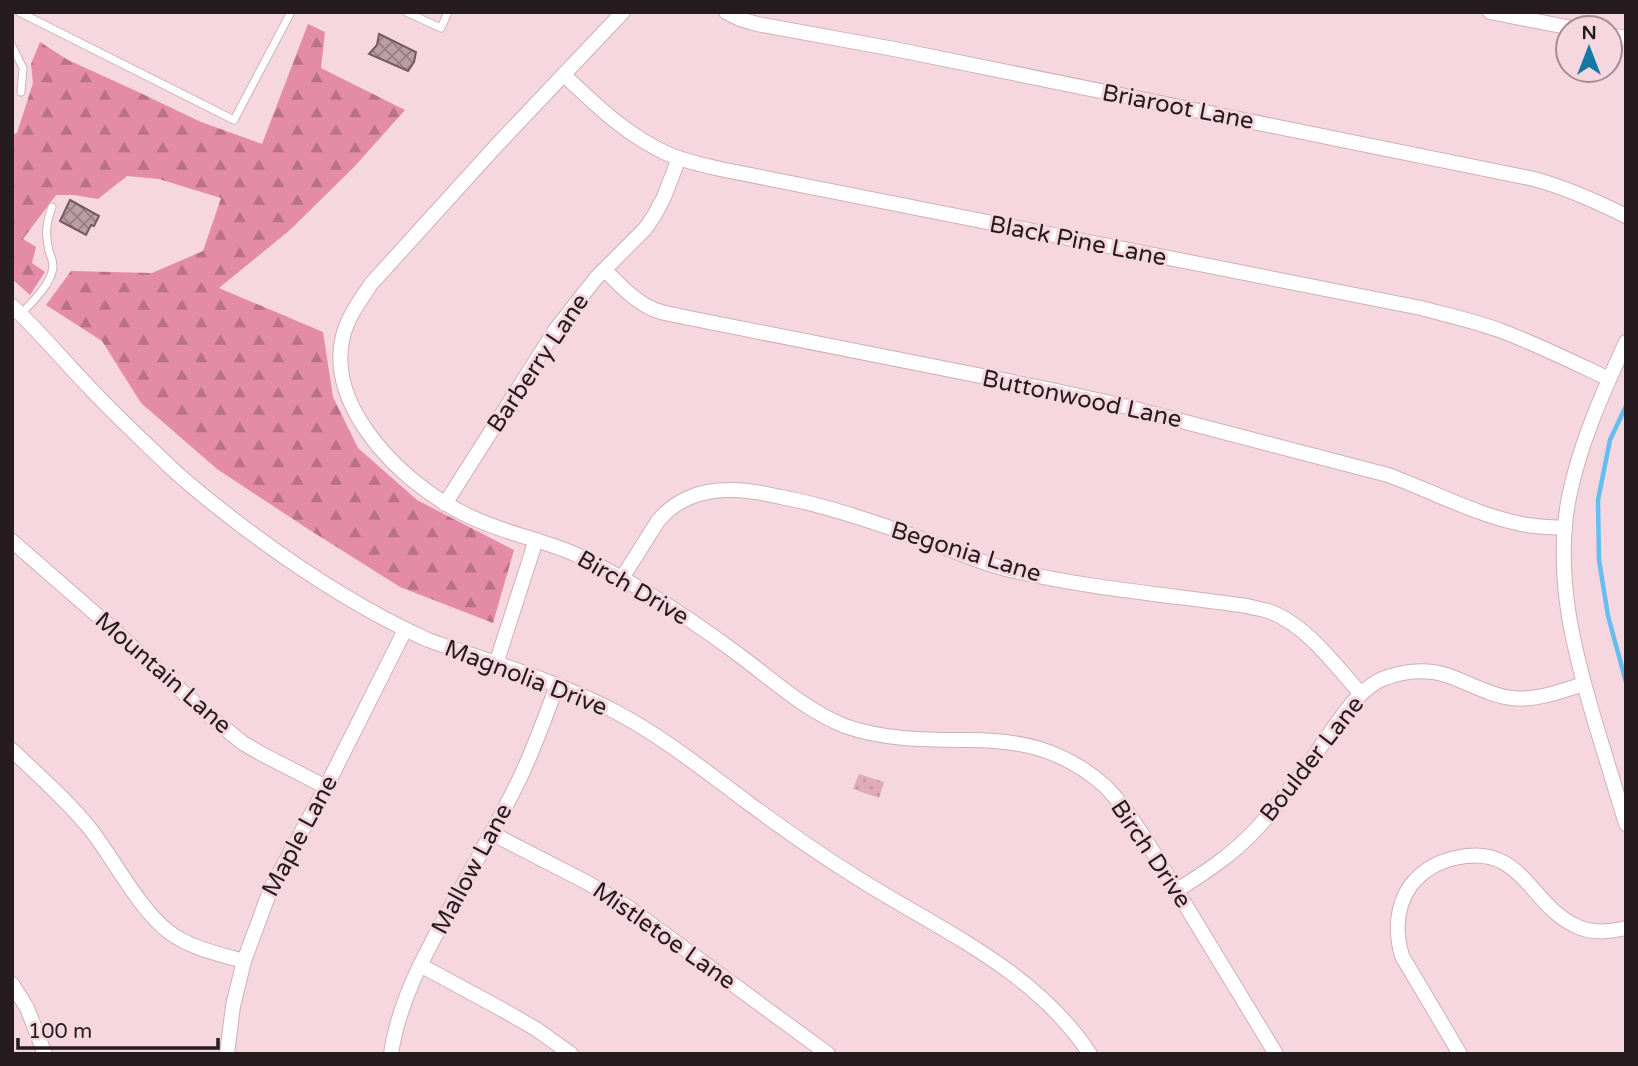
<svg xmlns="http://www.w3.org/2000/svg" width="1638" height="1066" font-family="'Varela Round',sans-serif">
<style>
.forest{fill:url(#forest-firs)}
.park{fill:url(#park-dots)}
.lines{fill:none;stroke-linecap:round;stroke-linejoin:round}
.stream{stroke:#64bff0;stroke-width:4.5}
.building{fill:url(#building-cross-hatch);stroke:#745a61;stroke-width:2}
.service-casing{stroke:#ceb0b8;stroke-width:9}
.minor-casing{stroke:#ceb0b8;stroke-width:16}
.service{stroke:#fff;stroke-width:7}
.minor{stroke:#fff;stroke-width:14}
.labels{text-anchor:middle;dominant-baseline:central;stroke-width:6;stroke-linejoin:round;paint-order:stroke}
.street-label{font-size:24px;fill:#261b1e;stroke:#f6d7df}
</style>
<defs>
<pattern id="forest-firs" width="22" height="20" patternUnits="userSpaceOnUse" patternTransform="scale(1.75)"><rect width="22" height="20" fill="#e48ba7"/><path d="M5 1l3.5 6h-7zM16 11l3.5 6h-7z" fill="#b97187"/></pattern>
<pattern id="park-dots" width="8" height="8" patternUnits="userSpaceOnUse" patternTransform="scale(1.75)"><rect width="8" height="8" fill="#e1aab9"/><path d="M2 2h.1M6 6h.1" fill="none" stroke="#c1929f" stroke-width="1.8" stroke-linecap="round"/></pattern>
<pattern id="building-cross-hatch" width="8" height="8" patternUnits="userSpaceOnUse" patternTransform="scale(1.75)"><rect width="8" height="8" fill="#ba9da5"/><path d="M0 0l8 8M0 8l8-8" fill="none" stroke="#977f86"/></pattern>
</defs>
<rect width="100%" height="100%" fill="#f6d7df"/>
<path class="forest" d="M308 24 325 32 321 68 405 110 354 167 290 230 219 288 323 332 333 397 358 448 417 500 514 550 493 623 400 587 308 529 217 469 141 403 102 341 46 305 71 271 152 273 203 251 221 198 159 179 127 176 98 199 74 195H56L23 239 36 247 32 263 45 272 30 295 12 279V135L17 133 33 83 31 64 40 42 68 60 134 90 201 122 262 144Z"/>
<path class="park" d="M859 774 884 782 879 798 853 789Z"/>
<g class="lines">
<path class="stream" d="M1626 406 1610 440 1598 500 1599 560 1608 616 1626 682"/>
</g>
<g class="building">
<path d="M379 34 416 52 414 62 408 71 369 54 377 45Z"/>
<path d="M70 200 99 216 94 226 91 225 86 235 60 221Z"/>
</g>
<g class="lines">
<g class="service-casing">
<g id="service">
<path d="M19 12 234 120 291 12"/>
<path d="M406 12 441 28 448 12"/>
<path d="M12 46 23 68 21 92"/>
<path d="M21 314C32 302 51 285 53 267 53 262 51 256 49 251 45 234 46 223 52 207"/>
</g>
</g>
<g class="minor-casing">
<g id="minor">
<path d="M623 12 497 145 371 284C360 301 348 316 343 336 325 407 402 482 459 511 492 529 530 537 565 550 591 560 616 575 641 589 676 610 710 633 743 658 775 682 807 711 845 726 881 739 923 740 961 740 1017 739 1062 748 1105 786 1120 801 1132 819 1144 837L1276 1054"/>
<path d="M726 12 740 19 757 24 894 49 1534 179C1567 188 1596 201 1626 216"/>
<path d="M1490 12 1572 28"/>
<path d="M1610 35 1626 38"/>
<path d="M564 75C596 105 626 135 668 154 684 161 703 165 720 169L1421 308C1447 315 1474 321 1499 330 1537 344 1573 362 1609 379"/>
<path d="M605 270C619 284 635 302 655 310 665 314 678 315 689 318L1052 390 1124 406 1388 475C1432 491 1480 517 1527 525 1539 527 1552 527 1565 528"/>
<path d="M12 306C39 331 63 360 89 387 113 413 139 437 165 462 186 483 210 501 234 520 294 566 359 609 428 640 491 662 557 681 616 712 663 737 704 770 747 802 782 828 819 854 856 877 939 930 1034 969 1090 1054"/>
<path d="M1626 342C1603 392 1580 443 1569 497 1554 574 1573 648 1595 722 1605 756 1616 790 1626 824"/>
<path d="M445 504 556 329 596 278 645 229 654 216 664 197 679 158"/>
<path d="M12 541 106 623 207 714 243 743 260 753 326 787"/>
<path d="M622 578 658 521C675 500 701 490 728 490 746 489 764 493 781 497 829 506 878 523 924 540 953 550 980 563 1010 570 1087 588 1168 595 1247 606 1254 608 1261 609 1268 611 1305 623 1336 666 1361 694"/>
<path d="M496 664 536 540"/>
<path d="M12 750C39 776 68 801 91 830 115 861 139 909 169 932 190 948 219 954 244 961"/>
<path d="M491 833 588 883 629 908 828 1054"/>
<path d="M1177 890C1208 871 1236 852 1260 825 1281 801 1301 775 1319 749 1336 725 1359 685 1388 677 1406 671 1427 669 1446 675 1468 682 1488 695 1511 698 1536 701 1561 691 1584 684"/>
<path d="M420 965 503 1010 536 1029 571 1054"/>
<path d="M12 984 27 1008 45 1054"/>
<path d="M227 1054 233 1006 244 961 271 888 326 787 405 630"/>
<path d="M391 1054C400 992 435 937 464 883 483 849 502 815 519 780 534 749 545 717 557 686"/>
<path d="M1460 1054 1402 956C1395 932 1396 906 1411 885 1423 870 1437 862 1455 858 1521 842 1529 903 1574 925 1591 934 1608 932 1626 928"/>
</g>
</g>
<use href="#service" class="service"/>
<use href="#minor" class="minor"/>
</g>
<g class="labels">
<g class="street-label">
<text transform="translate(1178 107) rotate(11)">Briaroot Lane</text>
<text transform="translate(1078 241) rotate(11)">Black Pine Lane</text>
<text transform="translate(538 363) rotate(-56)">Barberry Lane</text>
<text transform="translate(1082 399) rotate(12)">Buttonwood Lane</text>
<text transform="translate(966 552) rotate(17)">Begonia Lane</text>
<text transform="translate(633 588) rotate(30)">Birch Drive</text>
<text transform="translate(163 673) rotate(41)">Mountain Lane</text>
<text transform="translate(526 678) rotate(21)">Magnolia Drive</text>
<text transform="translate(1312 759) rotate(-52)">Boulder Lane</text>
<text transform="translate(300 836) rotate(-62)">Maple Lane</text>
<text transform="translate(1151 854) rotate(56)">Birch Drive</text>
<text transform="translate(472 869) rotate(-62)">Mallow Lane</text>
<text transform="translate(664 936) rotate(35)">Mistletoe Lane</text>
</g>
</g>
<rect width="1638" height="1066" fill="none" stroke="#261b1e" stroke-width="28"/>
<g transform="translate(1589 49)"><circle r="33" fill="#f6d7df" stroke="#a38c92" stroke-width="2"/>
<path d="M0-5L12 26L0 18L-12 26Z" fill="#1478a4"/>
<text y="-10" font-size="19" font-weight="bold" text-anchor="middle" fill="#261b1e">N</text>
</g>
<path d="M18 1038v10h200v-10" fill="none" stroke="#261b1e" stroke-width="3.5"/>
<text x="28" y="1038" font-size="21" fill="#261b1e" stroke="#f6d7df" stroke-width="5" paint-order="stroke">100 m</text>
</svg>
